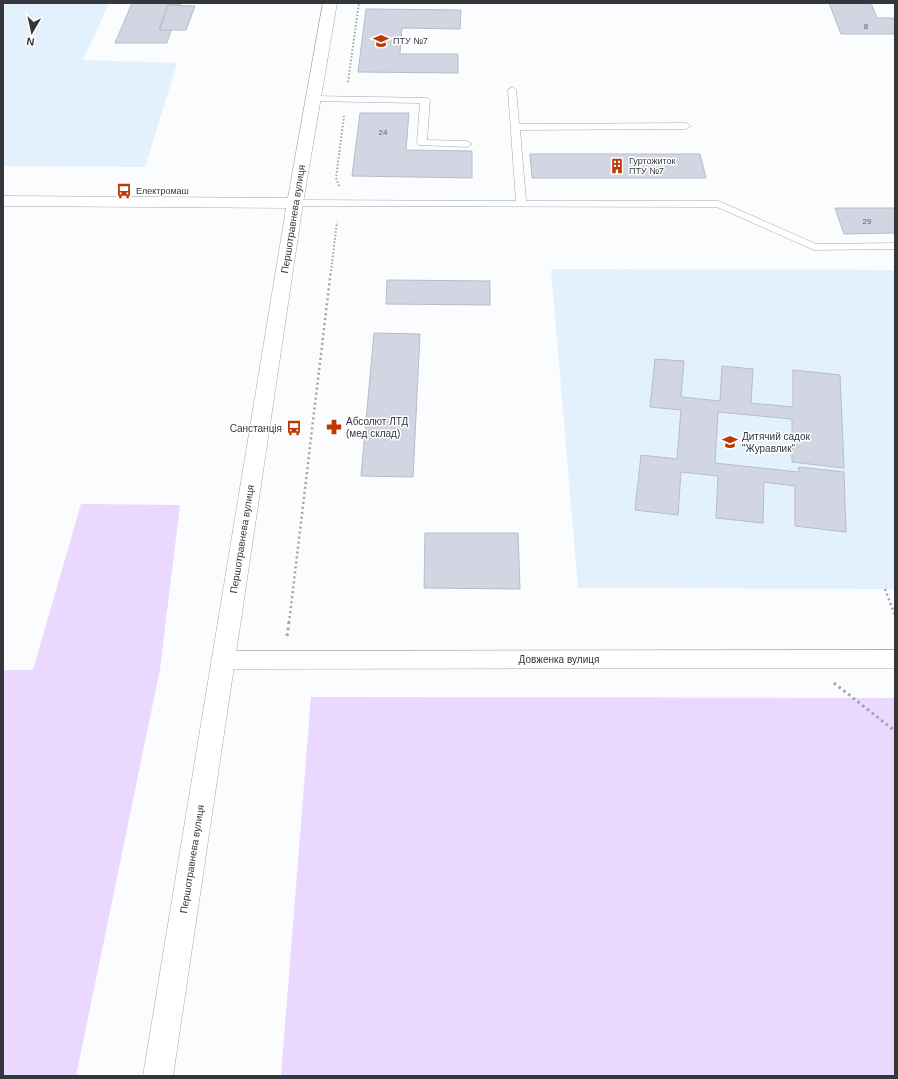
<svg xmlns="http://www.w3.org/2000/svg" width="898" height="1079" font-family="Helvetica,sans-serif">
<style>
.built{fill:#e3f1fd}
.green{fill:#ead8ff}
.building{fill:#d2d5e2;stroke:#b9bcc9}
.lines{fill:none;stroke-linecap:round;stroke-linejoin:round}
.service-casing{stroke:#9ea8b2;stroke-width:1}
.minor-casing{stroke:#9ea8b2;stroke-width:1}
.tertiary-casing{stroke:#9ea8b2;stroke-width:1}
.path-far2{stroke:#a2a5a8;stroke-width:2;stroke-dasharray:1.5 2;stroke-linecap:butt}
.path-far1{stroke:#a2a5a8;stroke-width:2.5;stroke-dasharray:2 3;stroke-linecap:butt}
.path{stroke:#a2a5a8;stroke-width:3;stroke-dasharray:2.5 3.5;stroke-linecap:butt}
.service{fill:#fff;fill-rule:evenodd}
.minor{fill:#fff;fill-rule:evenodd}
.tertiary{fill:#fff;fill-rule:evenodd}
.labels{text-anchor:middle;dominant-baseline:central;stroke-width:3;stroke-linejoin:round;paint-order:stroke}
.number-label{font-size:8px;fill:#5b5e65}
.far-poi-label{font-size:9px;fill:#33373b;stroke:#fff;text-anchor:start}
.street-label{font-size:10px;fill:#33373b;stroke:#fff}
.poi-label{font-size:10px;fill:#33373b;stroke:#fff;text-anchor:start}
</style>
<rect width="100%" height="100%" fill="#fafcfe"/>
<g class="built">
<path d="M3 3H109L83 60 177 63 145 167 3 166Z"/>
<path d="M551 269 895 270V589L578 588Z"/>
</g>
<g class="green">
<path d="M81 504 180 505 160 669 76 1076H3V670H33Z"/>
<path d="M311 697 895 698V1076H281Z"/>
</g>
<g class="building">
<path d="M132 3H181L180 5H168L159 30H171L167 43H115Z"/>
<path d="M829 3H871L877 18H895V34H841Z"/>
<path d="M168 5 195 6 186 30H160Z"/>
<path d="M366 9 461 10 460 29 402 28 400 54H458V73L358 72Z"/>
<path d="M360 113H409L406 150 472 151V178L352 176Z"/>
<path d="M530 154H700L706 178H532Z"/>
<path d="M835 208H895V233L844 234Z"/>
<path d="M387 280 490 281V305L386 304Z"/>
<path d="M374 333 420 334 413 477 361 476Z"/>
<path d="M655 359 684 361 681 397 720 401 722 366 753 369 751 403 793 407V370L840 375 844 468 792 462V419L718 412 715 463 798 472 799 467 844 472 846 532 795 526V486L764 482 763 523 716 518 718 476 681 472 678 515 635 510 641 455 677 459 681 410 650 407Z"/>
<path d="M425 533H518L520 589 424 588Z"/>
</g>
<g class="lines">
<g class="service-casing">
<g id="service">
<path d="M512 87 516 90 519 124 686 123 691 126 686 129 520 130 526 201H719L816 244 895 243V249L814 250 717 207 295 206 290 203 295 200 516 201 508 90Z"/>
<path d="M313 96 428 98 430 100 427 140 467 141 472 144 467 147 419 145 417 143 420 103 310 101 308 99Z"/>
</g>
</g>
<g class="minor-casing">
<g id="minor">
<path d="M3 196 295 198 301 199 303 203 301 207 295 208 3 206Z"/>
<path d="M895 650V668L223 669 215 666 211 660 215 654 223 651Z"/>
</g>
</g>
<g class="tertiary-casing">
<path id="tertiary" d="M323 3H337L303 203 173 1076H143L287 203Z"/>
</g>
<g class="path-far2">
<path d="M348 82 359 3"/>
<path d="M339 186 336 178 344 116"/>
<path d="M331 271 337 222"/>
</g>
<g class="path-far1">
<path d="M885 589 895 616"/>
<path d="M289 623 331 270"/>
</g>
<g class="path">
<path d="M287 636 289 622"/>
<path d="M834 683 895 731"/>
</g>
<use href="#service" class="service"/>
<use href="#minor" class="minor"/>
<use href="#tertiary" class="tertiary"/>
</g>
<defs>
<g id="university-bare" transform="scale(1.2)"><path d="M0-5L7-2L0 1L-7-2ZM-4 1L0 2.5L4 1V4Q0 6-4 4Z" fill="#bf3801" stroke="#fff" stroke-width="2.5" paint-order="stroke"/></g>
<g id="building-bare" transform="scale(1.2)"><path d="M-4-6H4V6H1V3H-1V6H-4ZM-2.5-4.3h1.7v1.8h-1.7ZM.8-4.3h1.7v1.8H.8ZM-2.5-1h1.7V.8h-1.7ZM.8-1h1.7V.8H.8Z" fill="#bf3801" stroke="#fff" stroke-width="2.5" paint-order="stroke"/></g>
<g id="bus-bare" transform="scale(1.2)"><path d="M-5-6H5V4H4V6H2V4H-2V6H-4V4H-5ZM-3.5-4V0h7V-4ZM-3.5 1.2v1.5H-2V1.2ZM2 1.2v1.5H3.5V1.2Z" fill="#bf3801" stroke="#fff" stroke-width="2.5" paint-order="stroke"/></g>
<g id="pharmacy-bare" transform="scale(1.2)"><path d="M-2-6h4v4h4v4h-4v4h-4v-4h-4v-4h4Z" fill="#bf3801" stroke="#fff" stroke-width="2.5" paint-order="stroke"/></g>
<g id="school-bare" transform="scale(1.2)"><path d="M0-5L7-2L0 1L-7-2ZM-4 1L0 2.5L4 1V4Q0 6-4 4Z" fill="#bf3801" stroke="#fff" stroke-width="2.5" paint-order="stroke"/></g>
</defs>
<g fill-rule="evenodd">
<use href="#university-bare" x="381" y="41"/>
<use href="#building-bare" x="617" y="166"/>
<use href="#bus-bare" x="124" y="191"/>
<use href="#pharmacy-bare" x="334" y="427"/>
<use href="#bus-bare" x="294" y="428"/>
<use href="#school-bare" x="730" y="442"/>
</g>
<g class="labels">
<g class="number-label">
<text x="866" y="26">8</text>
<text x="383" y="132">24</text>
<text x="867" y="221">29</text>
</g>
<g class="far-poi-label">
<text x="393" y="41">ПТУ №7</text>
<text x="629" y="161">Гуртожиток<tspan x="629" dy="10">ПТУ №7</tspan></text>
<text x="136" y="191">Електромаш</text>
</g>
<g class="street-label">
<text transform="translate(293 219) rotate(-81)">Першотравнева вулиця</text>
<text transform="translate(242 539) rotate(-81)">Першотравнева вулиця</text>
<text x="559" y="659">Довженка вулиця</text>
<text transform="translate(192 859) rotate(-81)">Першотравнева вулиця</text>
</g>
<g class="poi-label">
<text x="346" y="421">Абсолют ЛТД<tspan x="346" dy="12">(мед склад)</tspan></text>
<text x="282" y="428" text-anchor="end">Санстанція</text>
<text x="742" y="436">Дитячий садок<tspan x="742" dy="12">"Журавлик"</tspan></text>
</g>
</g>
<rect width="898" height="1079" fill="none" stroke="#33373b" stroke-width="8"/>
<g transform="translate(32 32) rotate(189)" stroke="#ffffff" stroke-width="3" paint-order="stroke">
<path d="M0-3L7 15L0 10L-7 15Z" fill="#33373b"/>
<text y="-6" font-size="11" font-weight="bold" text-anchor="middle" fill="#33373b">N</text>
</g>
</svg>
